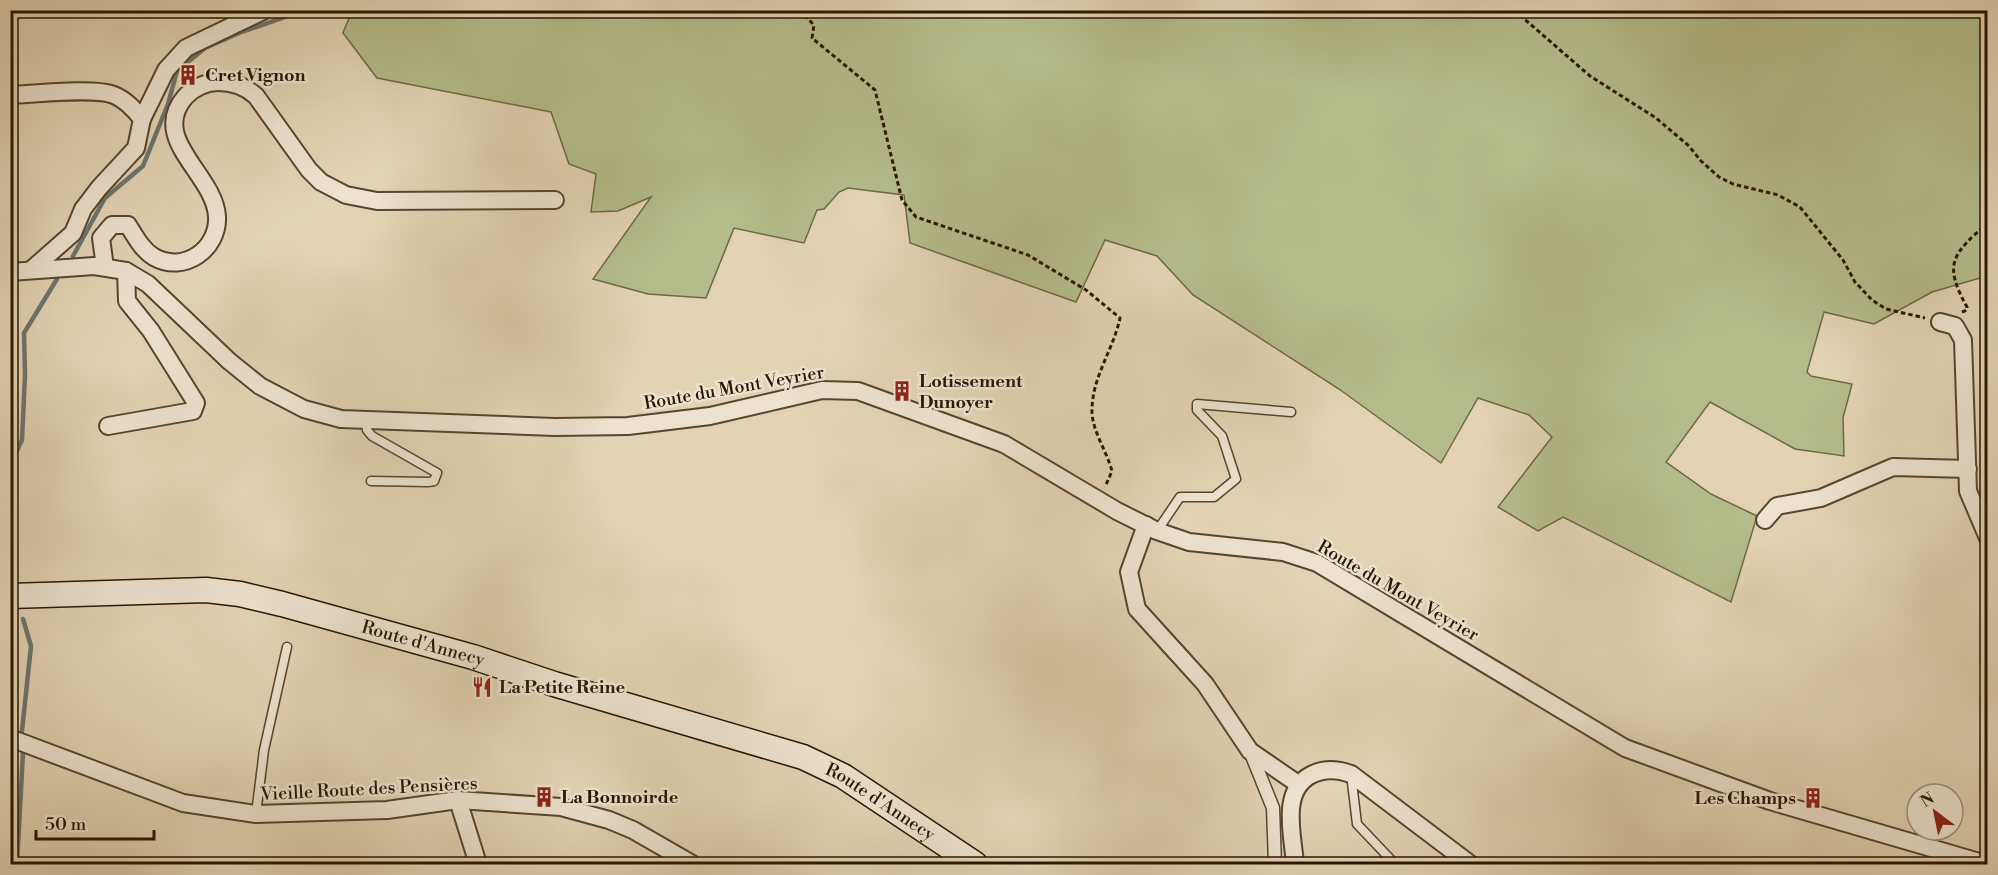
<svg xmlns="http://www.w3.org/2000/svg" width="1998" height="875" font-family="'Libre Bodoni',serif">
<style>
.green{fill:#b4bc8c;stroke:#6f6946;stroke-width:1.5}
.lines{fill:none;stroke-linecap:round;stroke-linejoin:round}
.stream{stroke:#6d756f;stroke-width:4.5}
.service-casing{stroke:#58452e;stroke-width:11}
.pedestrian-casing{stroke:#58452e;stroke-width:15}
.minor-casing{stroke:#58452e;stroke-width:20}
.secondary-casing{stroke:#2a1601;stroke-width:27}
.path{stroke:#2a1601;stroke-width:3;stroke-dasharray:4.5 3;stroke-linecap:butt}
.service{stroke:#ede2ce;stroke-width:8}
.pedestrian{stroke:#ede2ce;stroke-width:12}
.minor{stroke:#ede2ce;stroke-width:16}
.secondary{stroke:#ede2ce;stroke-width:24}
.labels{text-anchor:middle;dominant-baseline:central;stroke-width:5;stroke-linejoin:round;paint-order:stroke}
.poi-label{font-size:18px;font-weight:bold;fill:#2a1601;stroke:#ede2ce;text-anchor:start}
.street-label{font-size:18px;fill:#2a1601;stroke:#ede2ce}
</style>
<rect width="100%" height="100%" fill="#e3d3b4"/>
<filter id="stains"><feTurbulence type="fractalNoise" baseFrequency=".00333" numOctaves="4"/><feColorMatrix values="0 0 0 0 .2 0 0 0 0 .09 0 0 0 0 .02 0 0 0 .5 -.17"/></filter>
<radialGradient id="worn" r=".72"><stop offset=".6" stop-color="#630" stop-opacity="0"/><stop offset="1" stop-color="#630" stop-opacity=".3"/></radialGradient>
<path class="green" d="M352 11H1987V276L1932 292 1874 324 1824 312 1807 372 1811 376 1852 384 1843 418 1844 456 1795 449 1710 402 1666 462 1711 494 1757 516 1731 602 1563 517 1538 531 1498 507 1552 437 1529 415 1478 398 1441 463 1339 389 1193 295 1157 256 1105 240 1076 302 910 243 904 195 848 188 839 192 824 209 817 210 804 243 734 228 706 298 648 294 593 279 651 197 618 211 591 212 596 174 569 164 551 112 377 78 343 33Z"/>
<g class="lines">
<g class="stream">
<path d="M73 256 105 198 143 166 168 104 177 71 205 48 239 33 305 10"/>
<path d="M10 465 22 440 25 375 24 333 57 279"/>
<path d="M22 731 31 646 23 619"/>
<path d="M17 864 23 753"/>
</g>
<g class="service-casing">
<g id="service">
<path d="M366 422 367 430 372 436 437 473 434 481 428 482 371 481"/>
<path d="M1157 531 1180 497H1214L1236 479 1222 436 1197 410V404L1291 412"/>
<path d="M1351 774 1357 824 1395 864"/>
<path d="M256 814 264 750 287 647"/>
</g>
</g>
<g class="pedestrian-casing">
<path id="pedestrian" d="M1250 751 1273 808 1275 864"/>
</g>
<g class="minor-casing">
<g id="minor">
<path d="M10 95C34 94 95 87 114 95 126 100 134 109 142 119L136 148 99 188 83 209 73 233 31 270"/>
<path d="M142 119 166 70 186 48 265 10"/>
<path d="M105 267 101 238 112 225H128C135 236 142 250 154 257 184 274 219 249 217 216 214 174 149 139 185 97 193 88 206 82 218 82 233 82 245 86 256 96L309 170 321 182 346 195 377 201 555 200"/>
<path d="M10 272 94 266 126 271 148 284 229 361 260 386 304 409 341 419 555 427 628 426 710 416 822 390 858 391 1004 444 1117 511 1157 531 1189 542 1283 552 1317 563 1625 748 1770 801 1986 864"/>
<path d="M1940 322 1955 326 1963 340 1968 491 1988 538"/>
<path d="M108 426 193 411 196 403 151 331 127 301 126 271"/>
<path d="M1765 520 1777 506 1821 498 1893 467 1968 469"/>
<path d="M1146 525 1129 572 1137 609 1205 684 1250 751 1298 784"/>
<path d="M10 738 183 803 256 814 387 810 458 800 561 807 609 820 633 830 692 864"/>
<path d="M458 800 478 864"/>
<path d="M1295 864C1293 836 1280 791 1311 775 1324 768 1337 769 1351 774L1470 864"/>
</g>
</g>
<g class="secondary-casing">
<g id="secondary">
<path id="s1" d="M10 596 206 590 240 594 282 604 473 657 554 684 803 757 843 776 975 864"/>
</g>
</g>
<g class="path">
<path d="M799 10 814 25 812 38 875 90 902 200 916 217 1028 255 1086 290 1120 318C1113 351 1091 378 1092 413 1093 432 1107 452 1112 471L1105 487"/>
<path d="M1514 10 1590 76 1656 118 1689 146 1701 161 1719 177 1733 184 1778 195 1800 207 1843 260 1855 282 1872 300 1886 309 1925 318"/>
<path d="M1962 312 1967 310V307C1943 264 1952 254 1988 223"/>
</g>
<use href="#service" class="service"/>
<use href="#pedestrian" class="pedestrian"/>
<use href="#minor" class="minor"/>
<use href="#secondary" class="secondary"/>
</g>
<defs>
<g id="building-bare" transform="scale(1.62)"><path d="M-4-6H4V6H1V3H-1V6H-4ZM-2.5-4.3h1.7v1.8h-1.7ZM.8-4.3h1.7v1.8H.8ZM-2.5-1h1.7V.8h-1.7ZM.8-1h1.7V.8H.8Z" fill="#8f2418" stroke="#ede2ce" stroke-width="2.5" paint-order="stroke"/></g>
<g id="restaurant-bare" transform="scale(1.62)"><path d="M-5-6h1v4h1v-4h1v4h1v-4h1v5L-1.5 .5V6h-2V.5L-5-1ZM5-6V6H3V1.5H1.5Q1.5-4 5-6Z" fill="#8f2418" stroke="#ede2ce" stroke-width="2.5" paint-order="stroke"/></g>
</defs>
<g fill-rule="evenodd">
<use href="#building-bare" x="188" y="75"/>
<use href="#building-bare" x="902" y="391"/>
<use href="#restaurant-bare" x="482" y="687"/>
<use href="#building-bare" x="544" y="797"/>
<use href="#building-bare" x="1813" y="798"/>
</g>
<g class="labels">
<g class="poi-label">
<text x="205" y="75">Cret Vignon</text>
<text x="919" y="381">Lotissement<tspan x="919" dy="21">Dunoyer</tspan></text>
<text x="499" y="687">La Petite Reine</text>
<text x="561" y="797">La Bonnoirde</text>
<text x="1796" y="798" text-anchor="end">Les Champs</text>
</g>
<g class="street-label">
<text transform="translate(734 388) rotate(-10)">Route du Mont Veyrier</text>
<text transform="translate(1398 591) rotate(30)">Route du Mont Veyrier</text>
<text stroke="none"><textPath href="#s1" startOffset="420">Route d'Annecy</textPath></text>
<text transform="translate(369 789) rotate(-3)">Vieille Route des Pensières</text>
<text stroke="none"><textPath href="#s1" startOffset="906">Route d'Annecy</textPath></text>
</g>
</g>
<rect width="1998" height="875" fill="none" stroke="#e3d3b4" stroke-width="36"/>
<rect x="12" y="12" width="1974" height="851" fill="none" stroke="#2a1601" stroke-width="3"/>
<rect x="18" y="18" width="1962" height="839" fill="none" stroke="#2a1601" stroke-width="1.5"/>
<g transform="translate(1935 812) rotate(328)"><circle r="28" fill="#ede2ce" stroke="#9f907c" stroke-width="1.5"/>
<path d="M0-4.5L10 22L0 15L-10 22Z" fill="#8f2418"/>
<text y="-9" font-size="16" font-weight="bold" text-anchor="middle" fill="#2a1601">N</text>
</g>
<path d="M36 830v9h118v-9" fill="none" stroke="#2a1601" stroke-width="3"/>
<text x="45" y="830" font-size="18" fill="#2a1601" stroke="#ede2ce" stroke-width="4.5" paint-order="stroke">50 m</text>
<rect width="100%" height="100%" filter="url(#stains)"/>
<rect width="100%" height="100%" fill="url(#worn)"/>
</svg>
